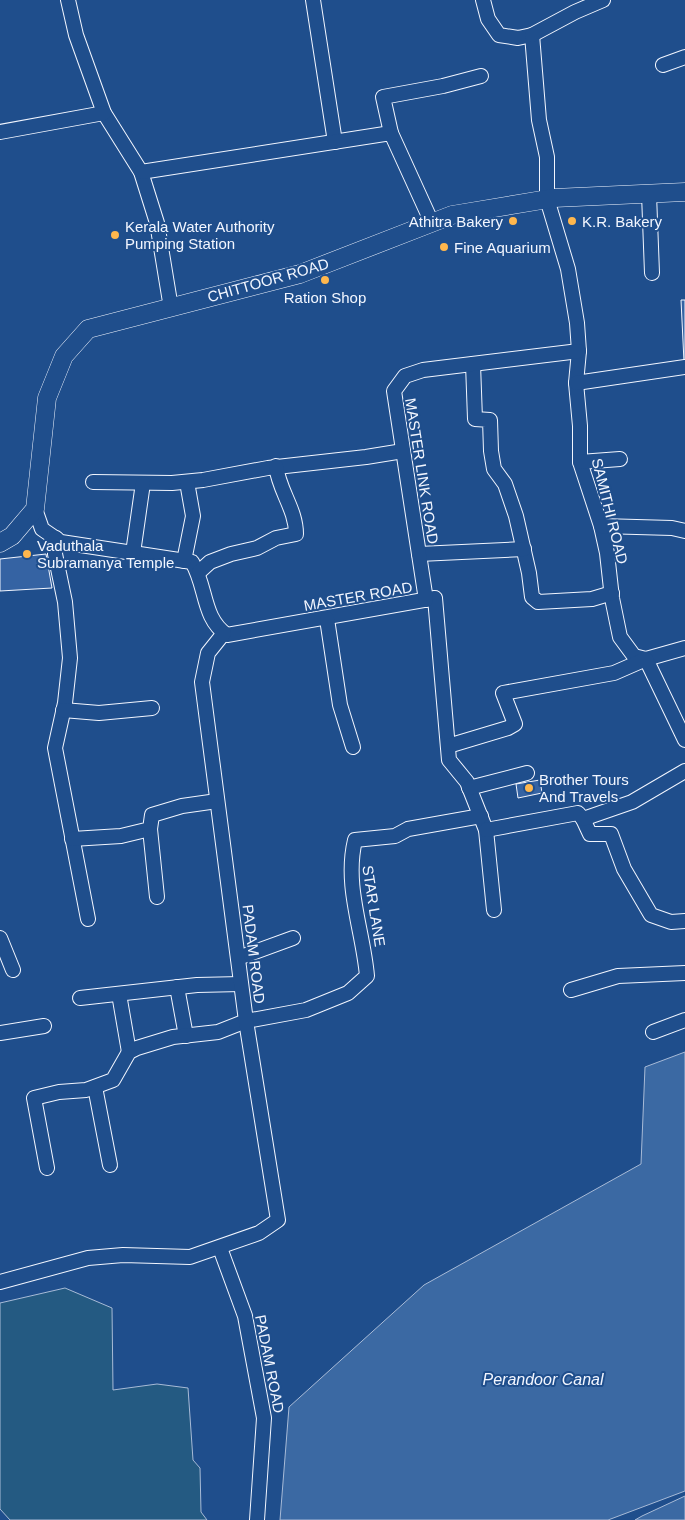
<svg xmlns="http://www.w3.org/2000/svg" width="685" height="1520" font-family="Arial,sans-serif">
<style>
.green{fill:#245a82;stroke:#a8bbd7}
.water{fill:#3b69a3;stroke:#a8bbd7}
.building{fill:#3563a3;stroke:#f2f6ff}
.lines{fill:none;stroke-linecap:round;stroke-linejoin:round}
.minor-casing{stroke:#f2f6ff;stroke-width:16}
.major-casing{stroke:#f2f6ff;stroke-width:19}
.minor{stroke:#1f4e8c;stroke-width:14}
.major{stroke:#1f4e8c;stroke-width:18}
.poi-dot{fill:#ffb74d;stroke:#1f4e8c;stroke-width:2}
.labels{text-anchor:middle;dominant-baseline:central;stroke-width:4;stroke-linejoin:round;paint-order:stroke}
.poi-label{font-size:15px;fill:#f2f6ff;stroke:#1f4e8c;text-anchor:start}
.street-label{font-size:15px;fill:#f2f6ff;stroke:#1f4e8c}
.water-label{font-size:16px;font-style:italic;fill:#f2f6ff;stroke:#1f4e8c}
</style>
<rect width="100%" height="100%" fill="#1f4e8c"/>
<path class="green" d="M65 1288 112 1308 113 1390 157 1384 188 1388 193 1460 200 1468 201 1512 207 1520H10L0 1509V1303Z"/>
<g class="water">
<path d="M685 1052V1491L608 1520H280L289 1407 424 1285 641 1164 645 1067Z"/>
<path d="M685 1496V1520H635L642 1516Z"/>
</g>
<g class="building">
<path d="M681 300H685V362H684Z"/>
<path d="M46 554 52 588 0 591V559Z"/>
<path d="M540 780 542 793 518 798 516 784Z"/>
</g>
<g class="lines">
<g class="minor-casing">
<g id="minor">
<path d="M68 0 76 35 104 113 141 172 157 223 171 308"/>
<path d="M313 0 335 142"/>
<path d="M483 0 488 19 499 35 518 38 532 35 539 120 547 157V199L568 269 577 323 579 351 576 383 580 426V462L601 526 607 553 612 598 620 637 634 656 646 659 685 648"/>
<path d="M532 35 575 12 603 0"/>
<path d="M663 65 685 57"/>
<path d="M0 132 104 113"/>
<path d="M391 133 383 97 443 86 481 76"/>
<path d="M141 172 391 133 432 223"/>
<path d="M649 194 652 273"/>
<path d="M473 364 475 419 490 420 491 451 494 469 505 484 516 516 529 573 532 597 538 602 592 599 612 593"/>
<path d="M576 383 685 367"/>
<path d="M580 462 620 459"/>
<path d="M93 482 172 483 203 480 268 468 366 457 403 451"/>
<path d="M35 509 42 529 61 542 192 562C207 587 202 618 227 635L435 598 449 760 467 782 486 830 494 910"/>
<path d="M601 526 672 528 685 531"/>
<path d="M56 538 55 554 65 602 70 658 65 703 55 748 88 919"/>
<path d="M133 553 143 483"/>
<path d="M419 554 524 549"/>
<path d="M184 561 193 516 187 482"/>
<path d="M199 572 210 562 231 554 257 548 276 538 296 534C296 509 279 491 276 466"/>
<path d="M426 600 394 391 405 376 423 370 579 351"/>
<path d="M327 619 340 705 353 747"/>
<path d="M63 710 99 713 152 708"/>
<path d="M448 746 508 728 515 724 503 693 614 673 646 659 685 740"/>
<path d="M469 788 527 773"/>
<path d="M583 819 590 834H611L624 869 651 915 671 922 685 921"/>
<path d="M150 829 157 897"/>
<path d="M486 830 578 813 583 819 632 802 685 771"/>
<path d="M72 839 121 836 150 829 152 815 182 806 217 801"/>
<path d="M0 938 13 970"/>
<path d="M238 958 293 938"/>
<path d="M177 987 186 1036"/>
<path d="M571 990 618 976 685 973"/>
<path d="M119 994 129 1052"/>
<path d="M80 998 197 985 241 984"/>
<path d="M653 1032 685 1020"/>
<path d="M0 1033 44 1026"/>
<path d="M95 1087 110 1165"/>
<path d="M47 1168 34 1098 59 1092 86 1090 113 1080 129 1052 137 1048 173 1037 218 1032 246 1021 306 1010 348 993 367 976C363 930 344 886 355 840L395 836 408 829 481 816"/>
<path d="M220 1248 245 1316 264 1418 257 1520"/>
<path d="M0 1282 88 1258 123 1255 190 1257 259 1233 278 1220 246 1021 202 682 208 653 224 633"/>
</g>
</g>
<g class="major-casing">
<path id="major" d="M0 543 12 536 35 509 47 398 64 356 88 329 300 274 452 215 554 198 685 192"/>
</g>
<use href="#minor" class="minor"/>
<use href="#major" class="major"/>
</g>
<g class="poi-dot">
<circle cx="513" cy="221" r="5"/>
<circle cx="572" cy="221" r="5"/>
<circle cx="115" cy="235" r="5"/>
<circle cx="444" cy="247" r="5"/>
<circle cx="325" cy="280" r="5"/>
<circle cx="27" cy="554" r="5"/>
<circle cx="529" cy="788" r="5"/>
</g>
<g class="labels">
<g class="poi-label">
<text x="503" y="221" text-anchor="end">Athitra Bakery</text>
<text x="582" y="221">K.R. Bakery</text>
<text x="125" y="226">Kerala Water Authority<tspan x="125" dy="17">Pumping Station</tspan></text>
<text x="454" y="247">Fine Aquarium</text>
<text x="325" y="297" text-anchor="middle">Ration Shop</text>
<text x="37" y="545">Vaduthala<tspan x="37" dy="17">Subramanya Temple</tspan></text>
<text x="539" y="779">Brother Tours<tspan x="539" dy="17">And Travels</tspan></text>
</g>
<g class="street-label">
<text transform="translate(268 280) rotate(-16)">CHITTOOR ROAD</text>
<text transform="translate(422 471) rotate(81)">MASTER LINK ROAD</text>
<text transform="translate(610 511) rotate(76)">SAMITHI ROAD</text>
<text transform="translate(358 596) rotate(-10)">MASTER ROAD</text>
<text transform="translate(374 906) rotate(81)">STAR LANE</text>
<text transform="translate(254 954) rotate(83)">PADAM ROAD</text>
<text transform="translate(270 1364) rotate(79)">PADAM ROAD</text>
</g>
<g class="water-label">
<text x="543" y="1379">Perandoor Canal</text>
</g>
</g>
</svg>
